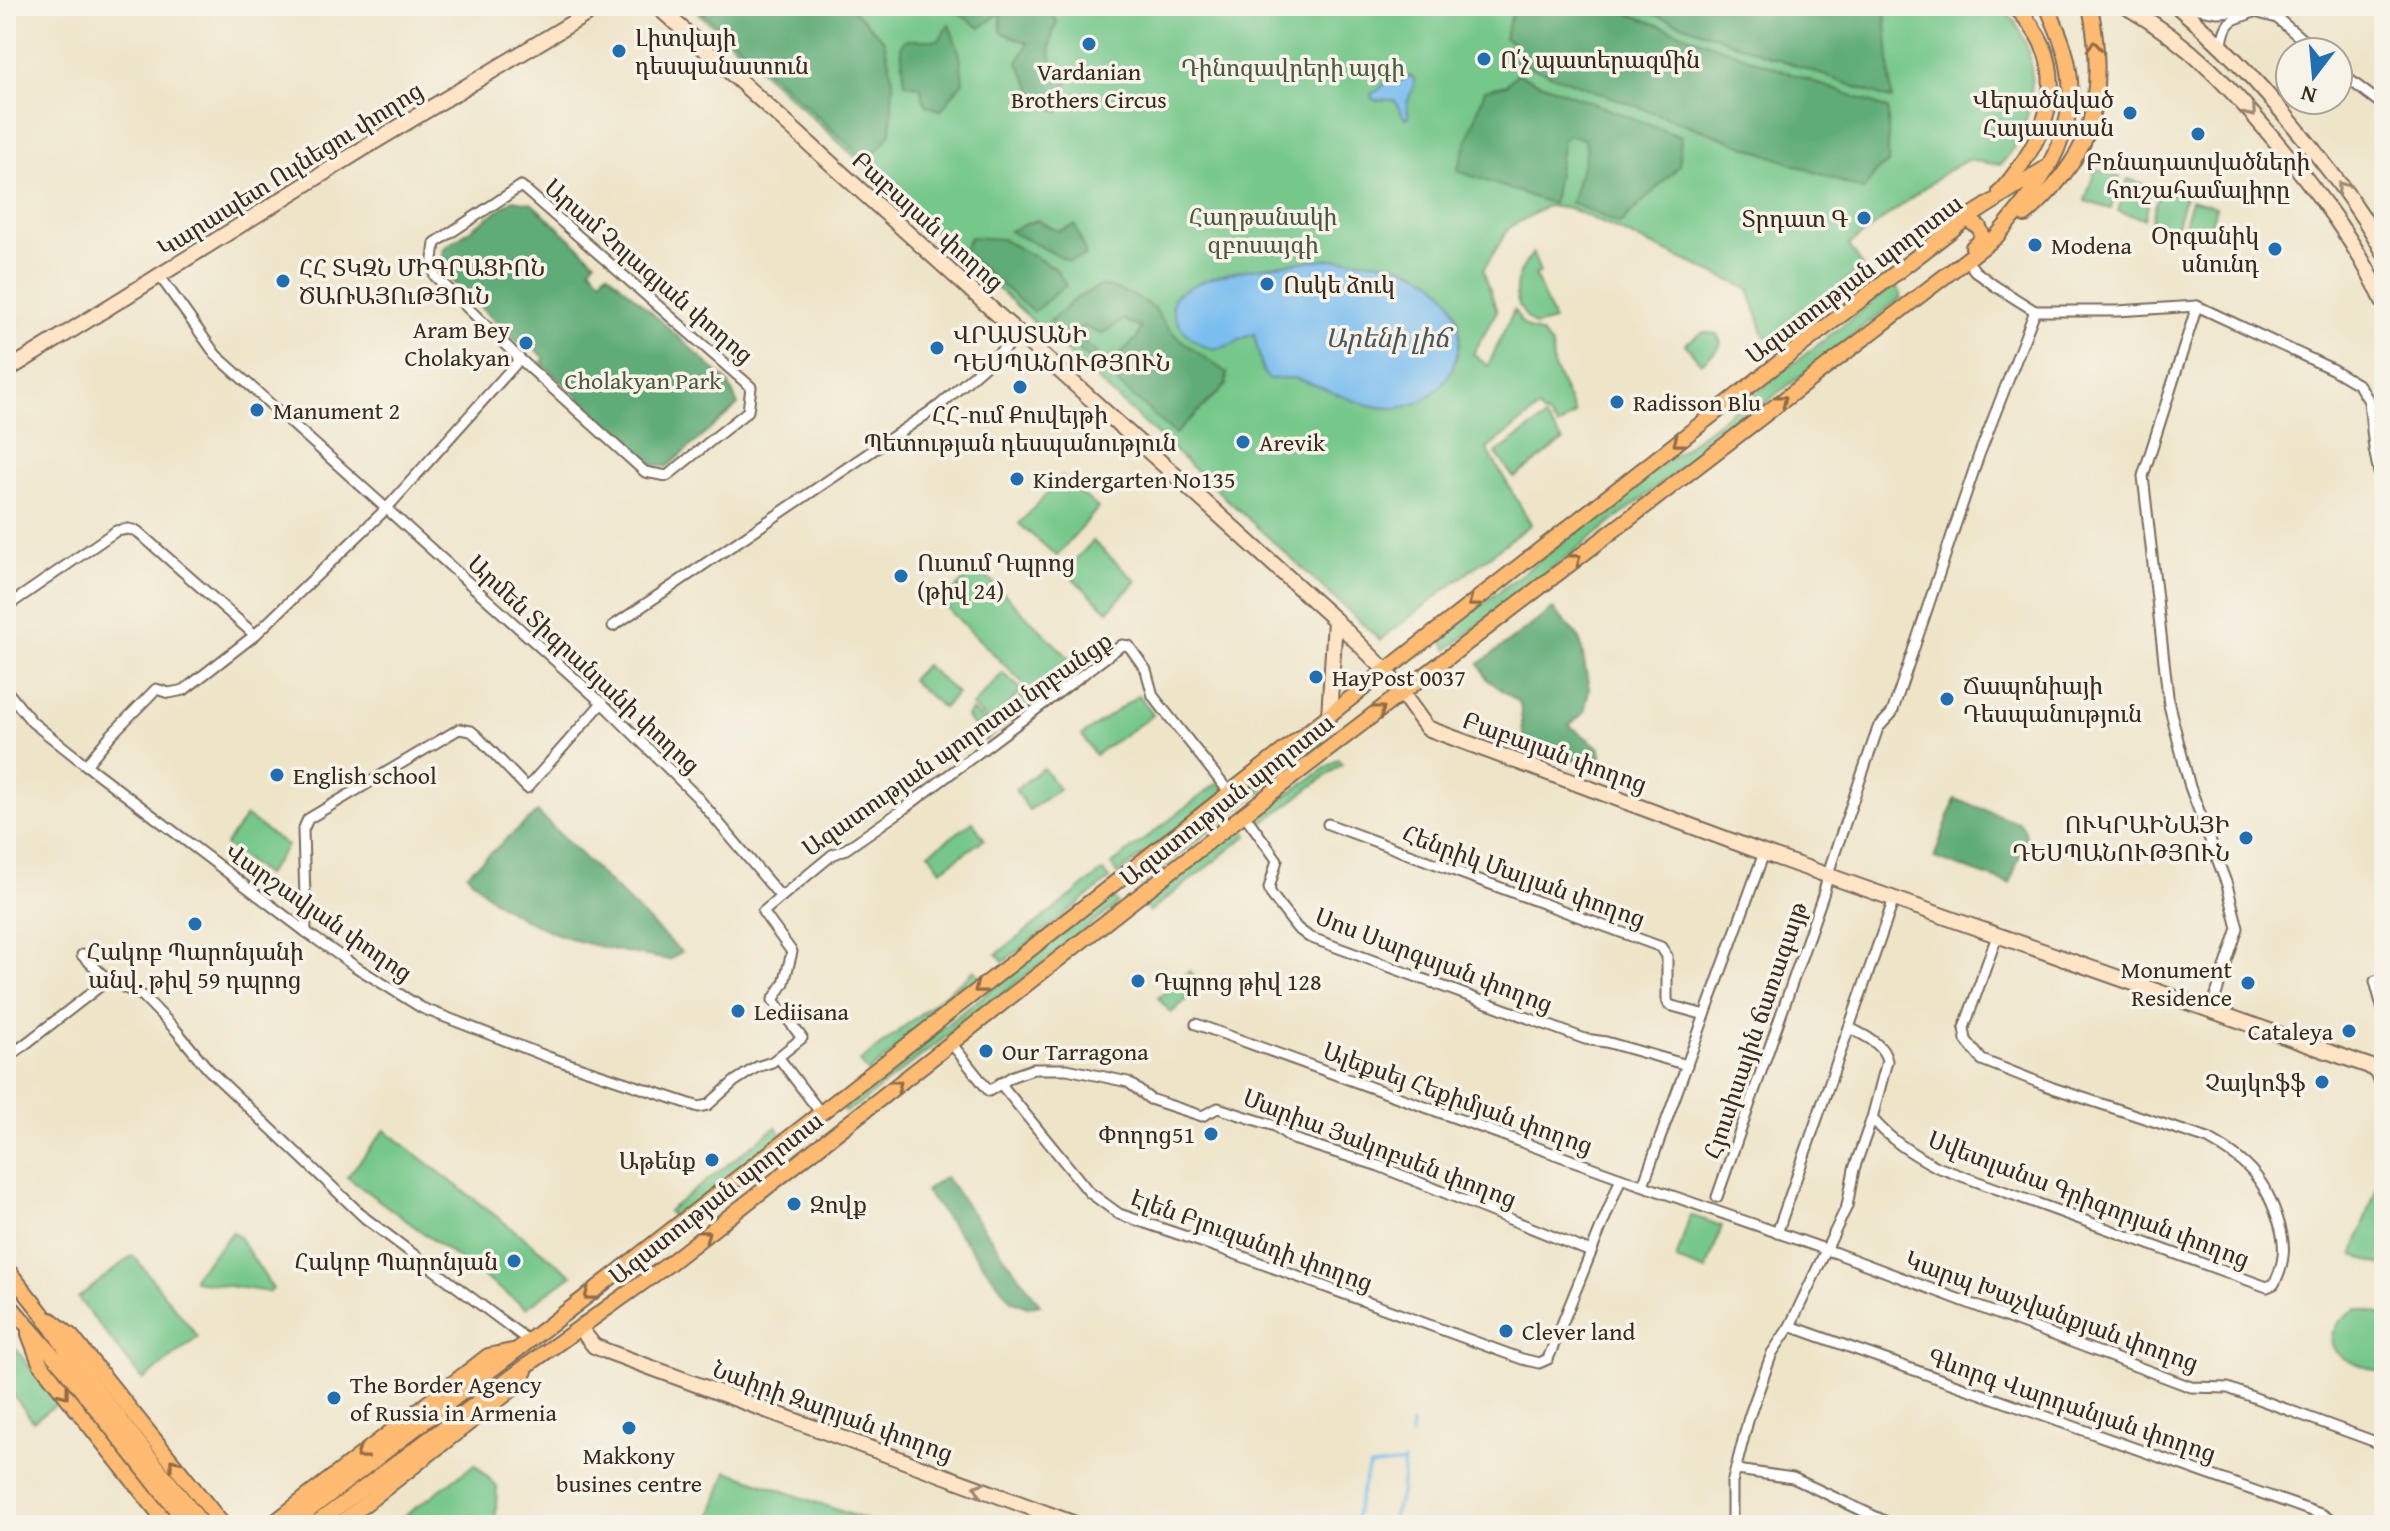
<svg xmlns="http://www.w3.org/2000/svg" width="2390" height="1531" font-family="'Gentium Book Plus','Noto Serif Armenian',serif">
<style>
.green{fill:#74c78a;stroke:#587854;stroke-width:2}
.forest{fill:#5fac76;stroke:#4d6b4a;stroke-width:2}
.water{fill:#7abef0;stroke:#5a7487;stroke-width:2}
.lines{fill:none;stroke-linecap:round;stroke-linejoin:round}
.stream{stroke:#7abef0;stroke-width:3}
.street-casing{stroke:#7a6b5a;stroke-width:13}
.secondary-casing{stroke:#7a6b5a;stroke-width:18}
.primary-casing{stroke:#7a6b5a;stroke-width:18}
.street{stroke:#fff;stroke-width:9}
.secondary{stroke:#ffe4c6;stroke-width:14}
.primary{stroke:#febb71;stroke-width:14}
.oneway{stroke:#936b43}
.oneway2{stroke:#9d8772}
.poi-dot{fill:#1f6fb2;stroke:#f7f3e8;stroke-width:3}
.labels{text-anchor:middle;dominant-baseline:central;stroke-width:7;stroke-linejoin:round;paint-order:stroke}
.poi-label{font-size:24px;fill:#3b2a1e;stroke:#f7f3e8;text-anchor:start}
.park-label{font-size:24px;fill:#4c593e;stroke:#f7f3e8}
.street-label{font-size:24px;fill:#3b2a1e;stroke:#f7f3e8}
.water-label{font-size:26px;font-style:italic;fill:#4e565d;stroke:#f7f3e8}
</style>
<rect width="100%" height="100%" fill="#f7f3e8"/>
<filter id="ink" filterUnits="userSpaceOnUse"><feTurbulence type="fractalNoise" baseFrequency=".0125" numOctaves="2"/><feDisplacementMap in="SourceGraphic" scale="16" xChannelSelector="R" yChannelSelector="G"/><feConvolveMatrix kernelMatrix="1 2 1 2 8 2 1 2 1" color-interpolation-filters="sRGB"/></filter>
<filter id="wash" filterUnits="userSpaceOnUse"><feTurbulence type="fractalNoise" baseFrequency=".006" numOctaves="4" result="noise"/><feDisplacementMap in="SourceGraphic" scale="32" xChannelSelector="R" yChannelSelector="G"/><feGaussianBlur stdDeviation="1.8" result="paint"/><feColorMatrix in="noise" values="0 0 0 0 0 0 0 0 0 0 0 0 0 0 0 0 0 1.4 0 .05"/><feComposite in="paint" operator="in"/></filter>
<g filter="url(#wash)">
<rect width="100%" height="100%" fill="#eee5c9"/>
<g class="green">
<path d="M691 6H2001C2045 45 2039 125 2000 165L1967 160 1947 171 1849 245 1863 267 1773 338 1764 336 1749 289 1571 209 1547 206 1509 228 1483 270 1497 311 1473 354 1488 366 1514 310 1521 322 1529 329 1542 334 1552 346 1553 365 1575 414 1558 427 1547 414 1544 415 1538 409 1487 449 1531 524 1380 640Z"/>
<path d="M2095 169 2120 177 2111 209 2085 201Z"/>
<path d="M2128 179 2153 187 2144 219 2118 211Z"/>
<path d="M2160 190 2185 197 2176 229 2151 221Z"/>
<path d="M2191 200 2216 207 2207 239 2182 231Z"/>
<path d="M1533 253 1540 273 1535 275 1554 321 1535 326C1508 301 1512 279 1533 253Z"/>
<path d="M1891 288 1898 289 1901 293V298L1448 649 1439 638Z"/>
<path d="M1703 332 1717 334 1721 343 1718 349 1701 363 1685 344Z"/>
<path d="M1545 418 1563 441 1514 478 1496 453Z"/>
<path d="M1062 477 1098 508 1057 556 1019 524Z"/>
<path d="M1093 541 1136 581 1108 611 1065 571Z"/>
<path d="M977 567 1075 664 1040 699 985 741 967 717 971 710 990 727 1029 689 942 603Z"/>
<path d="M925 665 957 693 943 708 911 680Z"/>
<path d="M1003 673 1022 690 990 724 972 706Z"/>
<path d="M1139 695 1153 715 1095 755 1082 735Z"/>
<path d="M1319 737 1324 743 1133 890 1128 883Z"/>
<path d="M1338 759 1342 764 1260 825 1255 818Z"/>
<path d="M1043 768 1059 789 1029 810 1015 790Z"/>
<path d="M1219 782 1226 791 1118 874 1111 865Z"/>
<path d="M246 816 287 846 266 875 225 845Z"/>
<path d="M973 822 984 839 941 870 929 853Z"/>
<path d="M1242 827 1248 835 1149 912 1143 904Z"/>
<path d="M1103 871 1110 879 1004 962 997 954Z"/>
<path d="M1112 896 1118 904 859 1104 845 1112 843 1108 853 1097Z"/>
<path d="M975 970 983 980 868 1072 860 1062Z"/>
<path d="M1189 971 1202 986 1171 1013 1158 998Z"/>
<path d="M776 1127 784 1137 675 1220 668 1211Z"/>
<path d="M385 1130 572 1275 526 1308 347 1177Z"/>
<path d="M2380 1179 2384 1182V1266L2353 1255Z"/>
<path d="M1690 1215 1722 1226 1706 1271 1676 1260Z"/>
<path d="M233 1232 239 1237 273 1289 269 1292 194 1281V1276Z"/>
<path d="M133 1255 198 1337 143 1380 78 1298Z"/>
<path d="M2358 1309 2384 1315V1373C2371 1368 2353 1365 2342 1357 2319 1342 2339 1315 2358 1309Z"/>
<path d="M8 1339 58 1403 33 1421 6 1385V1340Z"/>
<path d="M475 1464 497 1487 495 1525H392Z"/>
<path d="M727 1471 880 1525H708Z"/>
</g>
<g class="forest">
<path d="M696 6H849L884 40 893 80 891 133 868 162Z"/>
<path d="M948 6H1047L1057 22C1048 42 1045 67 1068 80L1059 112 1039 101 1018 63 1028 43 1001 32V12L980 28Z"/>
<path d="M1515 6H1607L1888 109V163L1877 171 1863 190 1517 62 1511 42 1504 38Z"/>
<path d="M1631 6H1881L1885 10 1892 100Z"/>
<path d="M949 24 960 55 963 81 941 110 927 106 922 97 921 87 905 83 901 47 904 40H939Z"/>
<path d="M1517 74 1681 137 1679 166 1620 224 1571 203 1587 149 1584 139 1569 135 1563 140 1553 204 1457 171 1485 90 1506 85Z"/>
<path d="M513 200 531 203 595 261 590 268 601 279 607 272 728 382 738 405 667 467 651 464 541 363 545 358 534 348 535 345 526 338 520 344 441 271 444 248Z"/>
<path d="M1036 220 1058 231 1075 225 1086 256 1069 261 1009 231Z"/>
<path d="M970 237 1002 239 1055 268 1066 285 1033 312 963 252Z"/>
<path d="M1101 285 1132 295 1155 308C1165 334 1205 357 1227 373L1226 385 1175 434 1103 370 1137 338 1141 328 1124 320 1101 334 1082 326 1077 337 1099 355 1095 363 1047 324 1075 299Z"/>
<path d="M1553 609 1580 639 1589 689 1584 713 1569 725 1600 748 1602 770 1524 743 1520 703 1488 680 1479 664Z"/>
<path d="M1955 799 2018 822 2024 828 2026 836 2010 884 1934 858Z"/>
<path d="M537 812 664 936 681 952 669 960C605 949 554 941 499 904 487 896 477 884 467 874Z"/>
<path d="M945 1177 1040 1304 1027 1307 1011 1300 925 1191Z"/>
</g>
<g class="water">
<path d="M1410 76 1414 78C1415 95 1403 97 1409 116L1407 118 1404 117 1395 101C1386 97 1380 102 1372 99L1371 94 1380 89 1386 82H1399Z"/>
<path d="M1331 259C1363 259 1406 261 1433 281 1484 320 1457 407 1392 408 1363 408 1332 391 1304 381L1294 378 1269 379 1263 372 1254 334C1240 338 1227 350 1211 348 1192 345 1164 315 1175 296 1212 268 1286 264 1331 259Z"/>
</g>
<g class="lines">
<g class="stream">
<path d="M1411 1435 1412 1424"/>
<path d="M1355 1525 1358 1504 1369 1467 1403 1463"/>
<path d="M1390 1525 1401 1494 1404 1461"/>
</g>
</g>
</g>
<g filter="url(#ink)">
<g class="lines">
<g class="street-casing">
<g id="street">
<path d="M2180 6 2218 12 2239 11 2248 13"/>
<path d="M2255 12 2277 18 2317 52"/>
<path d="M2222 44C2227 9 2241 24 2262 6"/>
<path d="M2338 71 2384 106"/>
<path d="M521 186 751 387 748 411 667 476 645 472 520 359 435 276 432 267 435 243Z"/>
<path d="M1966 259 1975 271 1995 286 2035 311H2117L2197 306 2332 369 2359 385 2369 401 2374 449 2379 473 2384 486"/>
<path d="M2197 306 2143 476 2169 705 2190 787 2227 885 2238 928 2211 1010"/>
<path d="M6 607 116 531 128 529 137 531 255 635"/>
<path d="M613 626 940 405 1021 334"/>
<path d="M6 690 32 722 86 765 306 932 356 967 422 1008 548 1057 699 1107 708 1105 735 1081 757 1067 772 1062 802 1038 773 1000 784 983 792 952 763 912 781 897 697 797 602 703 216 355 159 275"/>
<path d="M86 765 111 735 156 689 169 693 184 690 255 635 386 509 520 359"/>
<path d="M1244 814 1277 860 1269 888 1271 894 1297 928 1309 937 1585 1039 1606 1042 1687 1065"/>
<path d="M1328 824 1661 947 1667 956V1000L1669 1005 1705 1015"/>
<path d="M781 897 832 855 846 849 898 813 1122 645 1129 646 1146 670 1153 696 1229 792"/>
<path d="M306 932 303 830 308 819 459 729 471 731 477 736 527 788 602 703"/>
<path d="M82 955 108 980"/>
<path d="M2384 979 2375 981 2384 1014"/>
<path d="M1196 1024 1621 1178 1836 1253 2191 1387 2228 1388 2384 1445"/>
<path d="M951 1043 989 1091 1013 1076 1033 1069H1067L1128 1082 1150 1099 1202 1116 1218 1108 1275 1126 1293 1139 1379 1166 1591 1252"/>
<path d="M779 1058 820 1112"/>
<path d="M6 1059 108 980 143 996 175 1029 208 1069 365 1218 529 1341"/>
<path d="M1000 1083 1089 1192 1119 1214 1222 1249 1522 1359 1539 1363 1548 1359 1621 1178"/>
<path d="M1872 1118C1890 1140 1911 1153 1937 1167L2267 1287 2274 1284C2285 1263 2286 1245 2279 1223 2266 1180 2247 1160 2208 1139L2053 1088 1982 1060 1966 1040 1964 1028 1997 936"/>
<path d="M1643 1185 1764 853"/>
<path d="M1717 1197 1823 895 1832 861 1878 728 1892 713 1979 455 2035 311"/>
<path d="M1777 1233 1894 899"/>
<path d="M1790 1326 2323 1515 2338 1525"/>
<path d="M1737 1470 1793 1478 1893 1525"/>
<path d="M1729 1525 1732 1517V1483L1749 1417 1772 1353 1790 1326 1847 1206 1854 1169 1872 1118 1887 1061C1884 1043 1864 1036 1850 1028"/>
</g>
</g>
<g class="secondary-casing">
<g id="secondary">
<path d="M657 6 1335 620 1386 671 1427 728 1764 853 2369 1066 2377 1072 2384 1084"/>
<path d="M2125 6C2193 45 2233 90 2283 150 2321 197 2359 247 2384 303"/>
<path d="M2177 6C2233 53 2281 107 2325 165 2347 193 2368 222 2384 253"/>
<path d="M6 371 369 145 600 6"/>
<path d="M1329 716 1335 620"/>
<path d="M580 1328 594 1346 606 1351 1078 1525"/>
</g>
</g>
<g class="primary-casing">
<g id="primary">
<path d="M2000 192C2050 135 2077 66 2014 6"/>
<path d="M2025 215C2050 194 2078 161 2088 130 2100 91 2098 46 2090 6"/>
<path d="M1966 219 1979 227 1982 234 1979 243 1973 247"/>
<path d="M6 1268 41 1312 74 1361 203 1525"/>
<path d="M6 1301 65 1369 188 1525"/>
<path d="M51 1320 71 1336 223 1525"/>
<path d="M29 1334 40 1363 168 1525"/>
<path d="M271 1525 488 1356 512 1351"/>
<path d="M290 1525 591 1293 1780 362 1966 219 2046 168"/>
<path d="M314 1525 529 1364 666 1266 1244 814 1996 237C2036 190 2079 137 2069 71 2066 48 2056 27 2047 6"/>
<path d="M338 1525 515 1387 525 1371"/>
</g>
</g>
<use href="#street" class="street"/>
<use href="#secondary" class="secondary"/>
<use href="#primary" class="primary"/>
</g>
<defs><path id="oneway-chevron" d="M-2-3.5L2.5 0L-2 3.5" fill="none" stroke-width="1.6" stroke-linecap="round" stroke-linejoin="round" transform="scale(2)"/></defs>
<g class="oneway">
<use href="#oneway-chevron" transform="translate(2094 46) rotate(-95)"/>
<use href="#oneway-chevron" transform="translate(1782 400) rotate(-38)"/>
<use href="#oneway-chevron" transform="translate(1678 442) rotate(142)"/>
<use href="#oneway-chevron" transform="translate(1576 559) rotate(-38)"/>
<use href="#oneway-chevron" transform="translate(1473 602) rotate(142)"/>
<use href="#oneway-chevron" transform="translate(1380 710) rotate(-37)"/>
<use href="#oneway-chevron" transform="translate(979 988) rotate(142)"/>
<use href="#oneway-chevron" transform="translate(897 1085) rotate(-38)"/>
<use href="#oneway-chevron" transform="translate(705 1235) rotate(-38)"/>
<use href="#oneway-chevron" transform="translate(589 1295) rotate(142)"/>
<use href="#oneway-chevron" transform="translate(64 1393) rotate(52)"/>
<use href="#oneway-chevron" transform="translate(361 1454) rotate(142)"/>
<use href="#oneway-chevron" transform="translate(174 1464) rotate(-129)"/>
</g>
<g class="oneway2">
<use href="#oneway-chevron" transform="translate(2251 112) rotate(50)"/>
<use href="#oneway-chevron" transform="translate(2342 187) rotate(-126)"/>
<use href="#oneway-chevron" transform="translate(979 1488) rotate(-159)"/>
</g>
</g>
<g class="poi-dot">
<circle cx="1089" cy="44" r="8"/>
<circle cx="619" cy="51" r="8"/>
<circle cx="1484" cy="59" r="8"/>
<circle cx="2130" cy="113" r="8"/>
<circle cx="2198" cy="134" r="8"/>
<circle cx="1864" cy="218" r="8"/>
<circle cx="2035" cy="245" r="8"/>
<circle cx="2275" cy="249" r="8"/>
<circle cx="283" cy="281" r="8"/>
<circle cx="1267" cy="284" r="8"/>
<circle cx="526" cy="343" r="8"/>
<circle cx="937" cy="348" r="8"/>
<circle cx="1020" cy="387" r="8"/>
<circle cx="1617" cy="402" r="8"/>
<circle cx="257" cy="410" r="8"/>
<circle cx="1243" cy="442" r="8"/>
<circle cx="1017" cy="479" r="8"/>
<circle cx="901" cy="576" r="8"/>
<circle cx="1316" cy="677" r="8"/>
<circle cx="1947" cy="699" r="8"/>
<circle cx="277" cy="775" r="8"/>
<circle cx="2246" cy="838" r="8"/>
<circle cx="195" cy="924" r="8"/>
<circle cx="1138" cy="981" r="8"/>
<circle cx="2248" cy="983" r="8"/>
<circle cx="738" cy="1011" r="8"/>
<circle cx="2349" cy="1031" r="8"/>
<circle cx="986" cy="1051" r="8"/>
<circle cx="2322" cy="1082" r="8"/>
<circle cx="1211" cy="1134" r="8"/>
<circle cx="712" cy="1160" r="8"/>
<circle cx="794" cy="1204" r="8"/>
<circle cx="514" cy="1261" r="8"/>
<circle cx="1506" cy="1331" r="8"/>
<circle cx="334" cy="1398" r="8"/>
<circle cx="629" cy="1428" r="8"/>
</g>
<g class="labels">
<g class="poi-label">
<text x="635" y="37">Լիտվայի<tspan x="635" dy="28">դեսպանատուն</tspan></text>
<text x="1500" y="59">Ո՛չ պատերազմին</text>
<text x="1089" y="71" text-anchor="middle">Vardanian<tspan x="1089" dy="28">Brothers Circus</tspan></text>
<text x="2114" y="99" text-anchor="end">Վերածնված<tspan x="2114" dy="28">Հայաստան</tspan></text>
<text x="2198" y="161" text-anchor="middle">Բռնադատվածների<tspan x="2198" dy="28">հուշահամալիրը</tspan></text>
<text x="1848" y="218" text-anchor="end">Տրդատ Գ</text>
<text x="2259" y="235" text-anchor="end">Օրգանիկ<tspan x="2259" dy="28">սնունդ</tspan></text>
<text x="2051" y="245">Modena</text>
<text x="299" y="267">ՀՀ ՏԿԶՆ ՄԻԳՐԱՑԻՈՆ<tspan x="299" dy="28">ԾԱՌԱՅՈւԹՅՈւՆ</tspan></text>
<text x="1283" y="284">Ոսկե ձուկ</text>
<text x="510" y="329" text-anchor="end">Aram Bey<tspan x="510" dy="28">Cholakyan</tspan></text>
<text x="953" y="334">ՎՐԱՍՏԱՆԻ<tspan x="953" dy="28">ԴԵՍՊԱՆՈՒԹՅՈՒՆ</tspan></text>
<text x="1633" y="402">Radisson Blu</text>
<text x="273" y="410">Manument 2</text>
<text x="1020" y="414" text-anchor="middle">ՀՀ-ում Քուվեյթի<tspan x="1020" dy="28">Պետության դեսպանություն</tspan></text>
<text x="1259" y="442">Arevik</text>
<text x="1033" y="479">Kindergarten No135</text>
<text x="917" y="562">Ուսում Դպրոց<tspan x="917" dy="28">(թիվ 24)</tspan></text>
<text x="1332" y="677">HayPost 0037</text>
<text x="1963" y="685">Ճապոնիայի<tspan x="1963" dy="28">Դեսպանություն</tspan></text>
<text x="293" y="775">English school</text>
<text x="2230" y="824" text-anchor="end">ՈՒԿՐԱԻՆԱՅԻ<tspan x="2230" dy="28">ԴԵՍՊԱՆՈՒԹՅՈՒՆ</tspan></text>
<text x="195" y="951" text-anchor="middle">Հակոբ Պարոնյանի<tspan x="195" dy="28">անվ. թիվ 59 դպրոց</tspan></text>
<text x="2232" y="969" text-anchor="end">Monument<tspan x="2232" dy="28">Residence</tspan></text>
<text x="1154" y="981">Դպրոց թիվ 128</text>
<text x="754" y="1011">Lediisana</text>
<text x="2333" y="1031" text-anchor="end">Cataleya</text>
<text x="1002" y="1051">Our Tarragona</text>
<text x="2306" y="1082" text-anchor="end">Չայկոֆֆ</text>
<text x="1195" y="1134" text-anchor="end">Փողոց51</text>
<text x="696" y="1160" text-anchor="end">Աթենք</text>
<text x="810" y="1204">Զովք</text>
<text x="498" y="1261" text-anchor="end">Հակոբ Պարոնյան</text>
<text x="1522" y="1331">Clever land</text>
<text x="350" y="1384">The Border Agency<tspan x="350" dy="28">of Russia in Armenia</tspan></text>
<text x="629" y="1455" text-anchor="middle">Makkony<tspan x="629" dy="28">busines centre</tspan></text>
</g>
<g class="park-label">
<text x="1293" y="67">Դինոզավրերի այգի</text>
<text x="1263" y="216">Հաղթանակի<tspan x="1263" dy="28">զբոսայգի</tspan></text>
<text x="643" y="380">Cholakyan Park</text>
</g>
<g class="street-label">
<text transform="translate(290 169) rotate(-32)">Կարապետ Ուլնեցու փողոց</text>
<text transform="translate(928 221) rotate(42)">Բաբայան փողոց</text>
<text transform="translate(649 271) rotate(41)">Արամ Չոլագյան փողոց</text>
<text transform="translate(1854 279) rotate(-37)">Ազատության պողոտա</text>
<text transform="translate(584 664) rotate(43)">Արմեն Տիգրանյանի փողոց</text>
<text transform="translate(957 744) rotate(-35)">Ազատության պողոտա նրբանցք</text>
<text transform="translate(1555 752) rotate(20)">Բաբայան փողոց</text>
<text transform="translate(1227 800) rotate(-38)">Ազատության պողոտա</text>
<text transform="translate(1524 876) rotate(20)">Հենրիկ Մալյան փողոց</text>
<text transform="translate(319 912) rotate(35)">Վարշավյան փողոց</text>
<text transform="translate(1434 960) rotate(21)">Սոս Սարգսյան փողոց</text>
<text transform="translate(1755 1030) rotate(-71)">Հյուսիսային ճառագայթ</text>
<text transform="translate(1458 1098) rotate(20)">Ալեքսեյ Հեքիմյան փողոց</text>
<text transform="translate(1380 1148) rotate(21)">Մարիա Յակոբսեն փողոց</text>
<text transform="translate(716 1198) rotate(-38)">Ազատության պողոտա</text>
<text transform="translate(2089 1199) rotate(21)">Սվետլանա Գրիգորյան փողոց</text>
<text transform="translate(1252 1240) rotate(20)">Էլեն Բյուզանդի փողոց</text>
<text transform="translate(2052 1311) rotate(20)">Կարպ Խաչվանքյան փողոց</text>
<text transform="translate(2072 1405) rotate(19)">Գևորգ Վարդանյան փողոց</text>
<text transform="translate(833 1411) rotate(20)">Նաիրի Զարյան փողոց</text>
</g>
<g class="water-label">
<text x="1387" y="337">Արենի լիճ</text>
</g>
</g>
<rect width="2390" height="1531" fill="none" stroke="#f7f3e8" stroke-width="32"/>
<g transform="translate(2314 76) rotate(196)"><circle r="38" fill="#f7f3e8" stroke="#aca397" stroke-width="2"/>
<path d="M0-6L14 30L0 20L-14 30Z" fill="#1f6fb2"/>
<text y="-12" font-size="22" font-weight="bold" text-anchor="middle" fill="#3b2a1e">N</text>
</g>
</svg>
